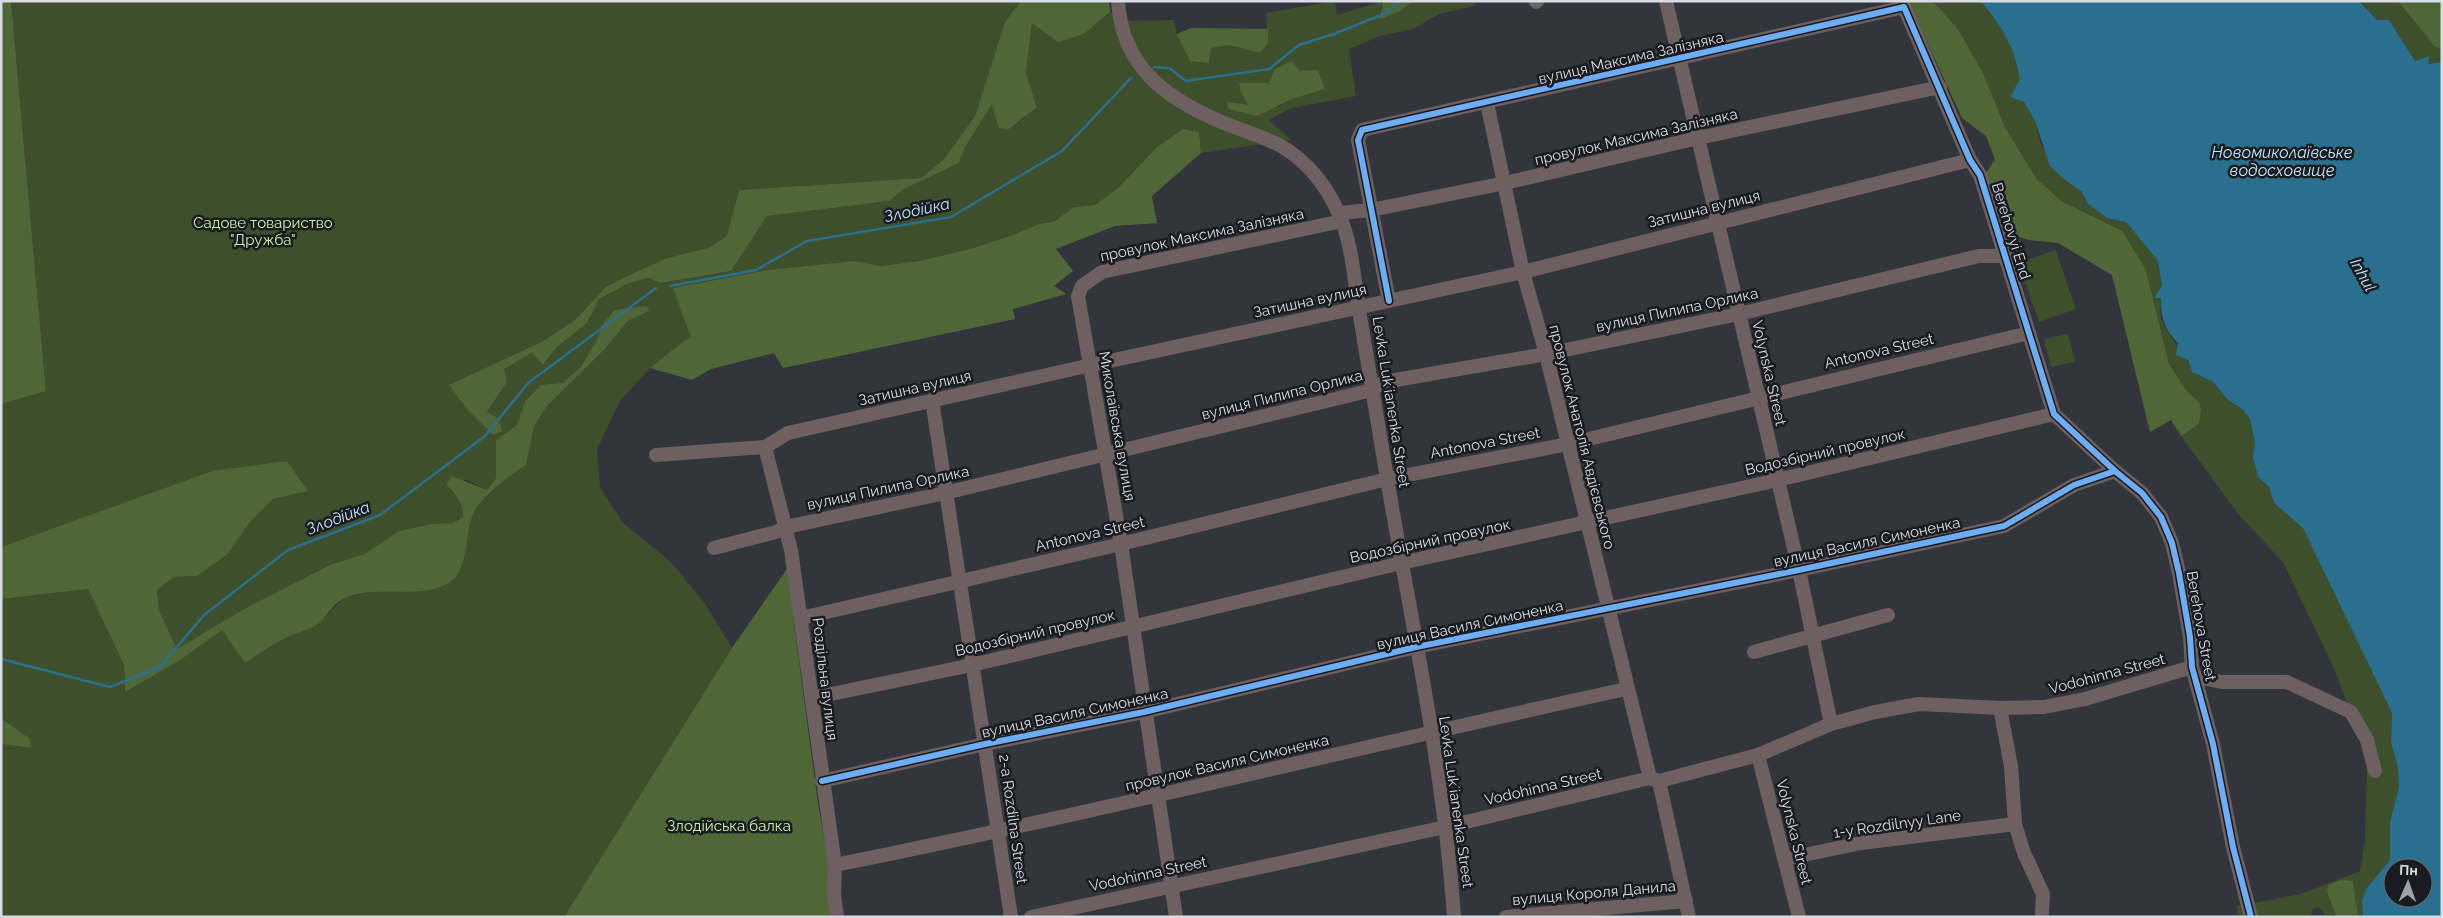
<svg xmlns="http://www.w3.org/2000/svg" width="2443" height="918" font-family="Raleway,sans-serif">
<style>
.green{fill:#3d4f2b;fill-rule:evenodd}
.forest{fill:#4f6737}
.water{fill:#2a708e;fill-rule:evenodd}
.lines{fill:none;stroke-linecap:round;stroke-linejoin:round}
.stream{stroke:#2a708e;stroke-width:2.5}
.minor{stroke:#6e6060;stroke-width:14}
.cycleway-casing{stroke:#191b21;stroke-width:9}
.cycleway{stroke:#6dadf4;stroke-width:6}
.labels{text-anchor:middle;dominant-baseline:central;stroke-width:5;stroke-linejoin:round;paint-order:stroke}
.street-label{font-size:15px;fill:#d9dce5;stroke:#191b21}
.park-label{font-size:15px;fill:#c9f49f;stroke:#191b21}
.water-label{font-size:16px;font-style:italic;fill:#c1e7fa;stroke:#191b21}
</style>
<rect width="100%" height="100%" fill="#33353d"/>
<g class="green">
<path d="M11 1H1021L1005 22 975 116 944 159 921 178 739 190 727 236 708 248 667 258 627 276 606 287 575 320 543 341 450 385 494 435 487 412 507 382 503 369 532 353 544 364 557 347 587 323 599 299 629 283 649 278 660 283 731 271 767 216 889 201 904 189 959 163 965 147 992 103 1018 123 1028 113 1037 108 1026 73 1032 23 1084 34 1110 12 1130 21 1174 20 1177 34 1209 63 1211 48 1229 45 1260 53 1268 44 1266 13 1335 1 1337 15 1383 1 1381 7 1380 18 1401 11 1412 1H1477L1474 6 1439 14 1413 29 1380 36 1349 49 1356 96 1292 108 1269 120 1291 140 1201 153 1199 132 1156 148 1118 188 1095 205 1075 207 1055 221 1039 224 1013 235 970 249 919 261 880 266 853 261 769 270 731 278 692 337 681 343 650 368 620 401 597 449 600 487 623 523 671 562 704 602 732 648 564 917H1V744L32 748 29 738 1 718V599L88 589 124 665 125 692 179 661 222 629 245 663 284 638 316 625 344 598 377 590 420 591 462 565C464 551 465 536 469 523 477 498 506 478 526 465L534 426 547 406 605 349 628 321 648 311 647 306 602 325C595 345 584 372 564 383 558 386 547 384 541 385L525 401 517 425 496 440V478L487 490 467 480 446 484C454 495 466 504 462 518L452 523 431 524 399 531 364 554 332 564 242 610 177 649 159 610 157 590 174 577 197 576 228 554 250 522 273 499 308 491 212 471 1 547V404L46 390ZM1269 83 1324 89 1292 99 1276 108 1227 103 1249 105Z"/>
<path d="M1933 1H1981C1994 18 2025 58 2020 80 2018 86 2013 92 2010 97L2024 102 2035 121 2041 144 2065 180 2082 192 2087 203 2107 218 2126 222 2158 261 2162 286 2155 298H2161C2161 304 2160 312 2161 318 2168 339 2186 350 2192 372L2213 382 2228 400 2242 409 2250 419 2255 442 2253 458 2258 477 2269 487 2274 503 2303 527 2392 713 2391 742 2398 768 2399 787 2390 822V860C2374 881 2362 888 2363 917H2358L2353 881 2327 892 2336 917H2323L2324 912 2317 907 2312 910 2311 917H2224L2238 914 2237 906 2301 894 2360 871 2365 841 2367 765 2363 746 2333 666 2283 562 2239 515 2181 436 2199 424V402L2186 390 2169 364 2146 270 2083 213 2061 201 2036 178 2005 127 1984 75 1958 29Z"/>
<path d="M2359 1H2398L2435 47 2442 49V62L2428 64V56L2415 61 2389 20H2377Z"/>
<path d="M2056 250 2076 309 2039 322 2018 263Z"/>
<path d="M2068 334 2075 362 2051 367 2044 339Z"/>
</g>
<g class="forest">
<path d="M1 1H11L46 391 1 404Z"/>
<path d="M1021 1H1109L1110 12 1084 34 1058 42 1032 23 1026 73 1037 108C1026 114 1018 123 1007 130L999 128 992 104 965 147 959 163 904 189 889 201 767 216 731 271 660 283 649 278 629 283 599 299 587 323 557 347 543 365 532 353 504 369 507 382 487 412 499 419 502 431 493 435 467 409 449 385 543 341 575 320 606 287 627 276 667 258 708 248 727 236 739 190 921 178 944 159 975 116 1005 22Z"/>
<path d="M1383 1H1412L1401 11 1380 19Z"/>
<path d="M1908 1H1933L1958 29 1984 75 2005 127 2036 178 2061 201 2122 231 2146 270 2169 364 2186 390 2199 402 2201 410 2199 424 2181 436 2171 420 2150 432 2112 275 2058 243 2029 240 2006 233 1986 173 1995 159 1986 136 1962 118Z"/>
<path d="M2398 1H2442V49L2435 47Z"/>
<path d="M1191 28 1268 29V44L1260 53 1229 45 1211 48 1209 63 1190 61 1177 34Z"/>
<path d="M1291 61 1300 71 1318 70 1325 89 1292 99 1257 116 1228 109 1227 102 1249 105 1241 93 1239 83H1269L1274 70Z"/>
<path d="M1183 129 1199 132 1201 153 1152 196 1157 223 1115 226 1056 249 1073 271 1054 286 1066 294 1013 309 1015 319 783 368 774 353 711 369 692 380 650 368 681 343 691 337 673 288 768 270 853 261 881 266 919 261 970 249 1013 235 1039 224 1055 221 1074 207 1095 205 1118 188 1156 148Z"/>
<path d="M647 306 649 311 628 321 605 349 547 406 534 426 526 465C509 476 490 490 477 507 462 528 472 569 449 583 421 600 378 584 345 598 332 603 326 619 315 626 305 631 293 634 283 639 270 646 258 655 245 663L222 630 179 661 125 692 124 665 88 589 1 599V547L212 471 287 461 308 491 273 499 250 522 228 554 197 576 174 577 157 590 159 610 177 649 242 610 332 564 364 554 399 531 431 524 452 523 462 518C466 504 454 494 446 484L452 476 487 490 496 478V440L517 425 525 401 541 385 563 383 581 367 596 341 602 325 615 310Z"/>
<path d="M789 566 794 624 818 803 828 860 830 917H564L732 648Z"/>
<path d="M1 718 29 738 32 748 1 744Z"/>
<path d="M2341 880 2353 881 2358 917H2336L2327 892 2328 885Z"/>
</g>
<path class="water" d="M1981 1H2359L2377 20H2389L2415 61 2429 56 2428 64 2442 62V917H2363L2362 900 2366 889 2390 860V822L2399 787 2398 768 2391 742 2392 713 2303 528 2274 503 2269 487 2258 477 2253 458 2255 442 2250 419 2242 409 2228 400 2213 382 2192 372 2188 360 2176 355 2178 343C2164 329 2161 318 2161 298H2154L2162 286 2158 261 2126 222 2107 218 2087 203 2082 192 2065 180 2050 166 2035 121 2024 102 2010 97 2020 79C2014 45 2002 28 1981 1ZM2393 868H2423V898H2393Z"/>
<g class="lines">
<g class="stream">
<path d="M1154 67 1169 68 1186 81 1269 69 1299 45 1334 34 1386 13 1400 1"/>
<path d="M670 286 756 270 807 241 951 217 1062 151 1131 78"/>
<path d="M1 659 110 687 160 667 204 615 288 550 380 515 485 436 528 383 656 288"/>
</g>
<g class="minor">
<path d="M1118 1C1122 67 1166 99 1224 123 1243 131 1263 136 1281 146 1308 162 1326 185 1338 212 1351 240 1354 274 1358 304 1366 352 1374 400 1382 448 1407 604 1443 759 1454 917"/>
<path d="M1666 1 1799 570 1831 724"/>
<path d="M1536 2 1537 1"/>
<path d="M1487 103 1523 272 1546 354 1650 778"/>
<path d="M1339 213 1371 210 1505 183 1698 138 1940 87"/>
<path d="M1389 301 1358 140 1362 130 1904 7 1970 160 1980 175 2054 414 2115 471 2142 493 2161 517 2172 543 2179 573 2190 637 2192 667 2213 744 2233 847 2251 917"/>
<path d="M932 400 1011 917"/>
<path d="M765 447 791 550 835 865 834 895 837 917"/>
<path d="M656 455 765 447 788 433 1091 365 1523 272 1970 160"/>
<path d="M714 548 776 532 786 527 945 493 1372 390 1384 382 1546 354 1739 314 1979 256H2006"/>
<path d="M801 618 1121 544 1387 479 1568 444 2029 333"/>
<path d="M1754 652 1888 615"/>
<path d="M2196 677 2222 682H2287L2351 712 2367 740 2375 771"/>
<path d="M812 698 972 665 1401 563 1778 480 2054 414"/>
<path d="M2000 708 2011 766 2015 824 2024 853 2043 894 2042 913"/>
<path d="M1758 755 1799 917"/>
<path d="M822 781 985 744 1144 712 1416 647 1799 570 2004 526 2074 485 2115 471"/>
<path d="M1659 781 1689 917"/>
<path d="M1785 859 1861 843 2015 824"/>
<path d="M835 865C1100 812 1362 746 1626 689"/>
<path d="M1031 917 1445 827 1650 778 1659 781 1758 755 1831 724 1875 712 1919 704 2000 708 2044 707 2085 699 2192 667"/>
<path d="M1176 917 1121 544 1078 296 1082 286 1102 272 1342 221"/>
<path d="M1506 917 1686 901"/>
</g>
<g class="cycleway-casing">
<g id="cycleway">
<path d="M1389 301 1358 140 1362 130 1904 7 1970 160 1980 175 2054 414 2115 471 2142 493 2161 517 2172 543 2179 573 2190 637 2192 667 2213 744 2233 847 2251 917"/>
<path d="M822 781 985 744 1144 712 1416 647 1799 570 2004 526 2074 485 2115 471"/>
</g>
</g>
<use href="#cycleway" class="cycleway"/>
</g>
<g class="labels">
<g class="street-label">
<text transform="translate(1631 58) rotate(-13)">вулиця Максима Залізняка</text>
<text transform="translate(1636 137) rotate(-13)">провулок Максима Залізняка</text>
<text transform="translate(1704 209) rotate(-14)">Затишна вулиця</text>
<text transform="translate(2011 231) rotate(73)">Berehovyi End</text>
<text transform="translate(1202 235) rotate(-12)">провулок Максима Залізняка</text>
<text transform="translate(1310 301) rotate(-12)">Затишна вулиця</text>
<text transform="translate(1677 310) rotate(-12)">вулиця Пилипа Орлика</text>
<text transform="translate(1879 351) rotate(-13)">Antonova Street</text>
<text transform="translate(1769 373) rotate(77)">Volynska Street</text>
<text transform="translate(915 388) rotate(-13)">Затишна вулиця</text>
<text transform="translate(1282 395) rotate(-14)">вулиця Пилипа Орлика</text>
<text transform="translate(1391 402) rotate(81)">Levka Lukʼianenka Street</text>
<text transform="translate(1117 426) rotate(80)">Миколаївська вулиця</text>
<text transform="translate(1582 437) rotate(76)">провулок Анатолія Авдієвського</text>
<text transform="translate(1485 443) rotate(-11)">Antonova Street</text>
<text transform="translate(1825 452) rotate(-13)">Водозбірний провулок</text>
<text transform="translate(888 488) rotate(-12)">вулиця Пилипа Орлика</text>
<text transform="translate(1090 534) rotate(-13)">Antonova Street</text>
<text transform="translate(1430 541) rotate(-12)">Водозбірний провулок</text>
<text transform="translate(1867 542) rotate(-12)">вулиця Василя Симоненка</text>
<text transform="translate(1470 625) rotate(-12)">вулиця Василя Симоненка</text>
<text transform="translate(2201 626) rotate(80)">Berehova Street</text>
<text transform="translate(1035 633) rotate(-13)">Водозбірний провулок</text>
<text transform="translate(2107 674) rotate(-15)">Vodohinna Street</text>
<text transform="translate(825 679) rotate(83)">Роздільна вулиця</text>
<text transform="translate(1075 713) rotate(-12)">вулиця Василя Симоненка</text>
<text transform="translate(1227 763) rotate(-13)">провулок Василя Симоненка</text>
<text transform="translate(1543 787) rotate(-13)">Vodohinna Street</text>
<text transform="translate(1456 802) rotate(82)">Levka Lukʼianenka Street</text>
<text transform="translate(1013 819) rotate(82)">2-a Rozdilna Street</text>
<text transform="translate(1897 824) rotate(-8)">1-y Rozdilnyy Lane</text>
<text transform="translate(1794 832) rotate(76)">Volynska Street</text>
<text transform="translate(1148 874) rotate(-12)">Vodohinna Street</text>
<text transform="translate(1594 893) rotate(-5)">вулиця Короля Данила</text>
</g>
<g class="park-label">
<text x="263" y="223">Садове товариство<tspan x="263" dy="17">"Дружба"</tspan></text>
<text x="729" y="826">Злодійська балка</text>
</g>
<g class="water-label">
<text x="2282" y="152">Новомиколаївське<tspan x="2282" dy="18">водосховище</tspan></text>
<text transform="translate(917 210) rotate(-12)">Злодійка</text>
<text transform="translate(2363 275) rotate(61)">Inhul</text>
<text transform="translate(338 518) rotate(-21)">Злодійка</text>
</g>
</g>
<rect width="2443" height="918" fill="none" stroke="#d9dce5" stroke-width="5"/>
<g transform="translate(2408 883) rotate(2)"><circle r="24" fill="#191b21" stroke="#66686f"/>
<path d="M0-4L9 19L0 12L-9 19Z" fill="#9fa2aa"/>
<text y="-8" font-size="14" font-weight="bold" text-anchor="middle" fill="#d9dce5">Пн</text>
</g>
</svg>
